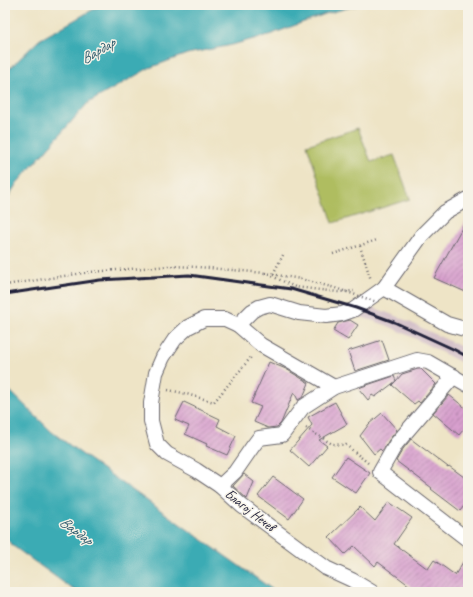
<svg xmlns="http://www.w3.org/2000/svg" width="473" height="597" font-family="Caveat,sans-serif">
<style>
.railway{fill:#d2bdc7}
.pitch{fill:#afbd60;stroke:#68704e}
.water{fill:#3aabb4;stroke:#2e6678}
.building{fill:url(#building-hatch)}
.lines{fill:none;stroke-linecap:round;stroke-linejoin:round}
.minor-casing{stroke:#69666c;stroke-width:16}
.path{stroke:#69666c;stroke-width:2.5;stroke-dasharray:1 3;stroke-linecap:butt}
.minor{stroke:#fff;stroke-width:14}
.rail{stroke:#22223b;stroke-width:3}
.path-bridge{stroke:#69666c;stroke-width:2.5;stroke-dasharray:1 3;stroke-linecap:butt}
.labels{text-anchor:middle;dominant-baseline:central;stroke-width:3;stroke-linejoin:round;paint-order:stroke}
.street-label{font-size:14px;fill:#22223b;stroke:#f7f3e8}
.water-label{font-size:15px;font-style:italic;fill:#2c596b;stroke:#f7f3e8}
</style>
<defs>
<pattern id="building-hatch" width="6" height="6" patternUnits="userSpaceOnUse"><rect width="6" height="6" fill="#d79fcd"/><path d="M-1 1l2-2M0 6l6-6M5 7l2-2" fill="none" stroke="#ae81a8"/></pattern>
</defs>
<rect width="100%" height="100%" fill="#f7f3e8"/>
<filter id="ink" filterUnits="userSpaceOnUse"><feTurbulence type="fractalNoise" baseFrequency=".025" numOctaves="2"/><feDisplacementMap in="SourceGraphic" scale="8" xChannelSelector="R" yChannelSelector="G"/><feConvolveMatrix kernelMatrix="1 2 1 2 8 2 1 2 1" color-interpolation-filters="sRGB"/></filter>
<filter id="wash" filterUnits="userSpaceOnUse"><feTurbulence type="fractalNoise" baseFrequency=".012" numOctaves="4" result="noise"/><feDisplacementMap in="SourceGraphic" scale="16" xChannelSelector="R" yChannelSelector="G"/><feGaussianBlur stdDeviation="0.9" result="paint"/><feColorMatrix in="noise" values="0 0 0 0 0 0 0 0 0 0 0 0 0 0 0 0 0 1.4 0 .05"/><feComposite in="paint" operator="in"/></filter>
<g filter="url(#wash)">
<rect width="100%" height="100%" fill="#eee4c6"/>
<path class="railway" d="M360 302 403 319 468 350V366L412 337 386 325 352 314Z"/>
<path class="pitch" d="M358 128 371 162 394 155 410 199 333 223 307 145Z"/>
<g class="water">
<path d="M101 5H359L325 14 272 34 232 45 187 54 149 68 88 103 17 183 5 203V73L39 40Z"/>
<path d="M5 386 52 432 87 458 276 592H79L71 588 13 546 5 538Z"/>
</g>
<g id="blocks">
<g class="building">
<path d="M468 217V293L434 278Z"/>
<path d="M350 320 358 325 348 340 333 331 338 323Z"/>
<path d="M382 340 389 360 355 371 348 351Z"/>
<path d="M269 362 286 369 309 383 303 397 298 400 294 392 281 423 277 427 268 428 254 422 261 407 251 403Z"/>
<path d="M418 369H421L436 384 420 403 418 401 414 404 392 385 396 381 375 397 372 395 368 400 359 389 361 387 394 376 396 381 402 374Z"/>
<path d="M449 395 468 410V424L459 435 433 413Z"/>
<path d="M184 402 220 419 217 426 236 436 227 455 206 446 207 444 185 434 189 426 175 420Z"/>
<path d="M335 402 347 424 319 440 327 446 309 467 290 450 312 425 308 417Z"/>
<path d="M382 413 397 430 389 440 382 451 380 449 374 454 360 436 369 424Z"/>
<path d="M411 439 448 467 449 466 468 480V501L460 511 431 489 432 488 396 461 403 449Z"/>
<path d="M346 457 370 473 356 493 332 477Z"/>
<path d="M244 474 254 482 247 499 233 486Z"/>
<path d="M273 477 303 499 289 519 258 496Z"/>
<path d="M389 502 412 518 394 544 428 569 434 560 455 575 468 554V585L463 592H418L378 562 375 566 354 546 345 554 329 537 360 507 375 521Z"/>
</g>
</g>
</g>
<g filter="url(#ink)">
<use href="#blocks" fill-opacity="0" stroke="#69666c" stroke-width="1"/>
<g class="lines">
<g class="minor-casing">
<g id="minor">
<path d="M384 288 447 324 468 330"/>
<path d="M238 325 261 345 334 387"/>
<path d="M454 376 396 444 380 472 468 540"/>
<path d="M220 486 196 470 167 454 157 444 151 421V403L156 373 163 357 175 339 188 327 204 319H225L238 325 252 311 259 307 270 304 299 313 326 316 342 314 353 310 384 288 422 235 445 212 468 199"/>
<path d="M372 592 352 580 326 568 242 506 220 486 235 472 253 446 259 438 282 435 303 407 334 387 417 360 428 362 468 385"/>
</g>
</g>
<g class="path">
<path d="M360 246 371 280"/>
<path d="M333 254 377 240"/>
<path d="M283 255 272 276 295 287 338 292 354 291"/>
<path d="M5 285 90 272 169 266 198 267 265 273"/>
<path d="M168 390 183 393 214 402 252 356"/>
<path d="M306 428 332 444 346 445 368 463"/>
</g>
<use href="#minor" class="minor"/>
<path class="rail" d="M5 294 100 280 189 275 291 289 356 308 394 322 453 349 468 357"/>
<path class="path-bridge" d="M265 273 301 279 335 288 377 302"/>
</g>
</g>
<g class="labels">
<g class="street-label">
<text transform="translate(250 510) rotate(38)">Благој Нечев</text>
</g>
<g class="water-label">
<text transform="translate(98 51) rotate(-30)">Вардар</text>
<text transform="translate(76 531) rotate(37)">Вардар</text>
</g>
</g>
<rect width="473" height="597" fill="none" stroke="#f7f3e8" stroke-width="20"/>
</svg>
